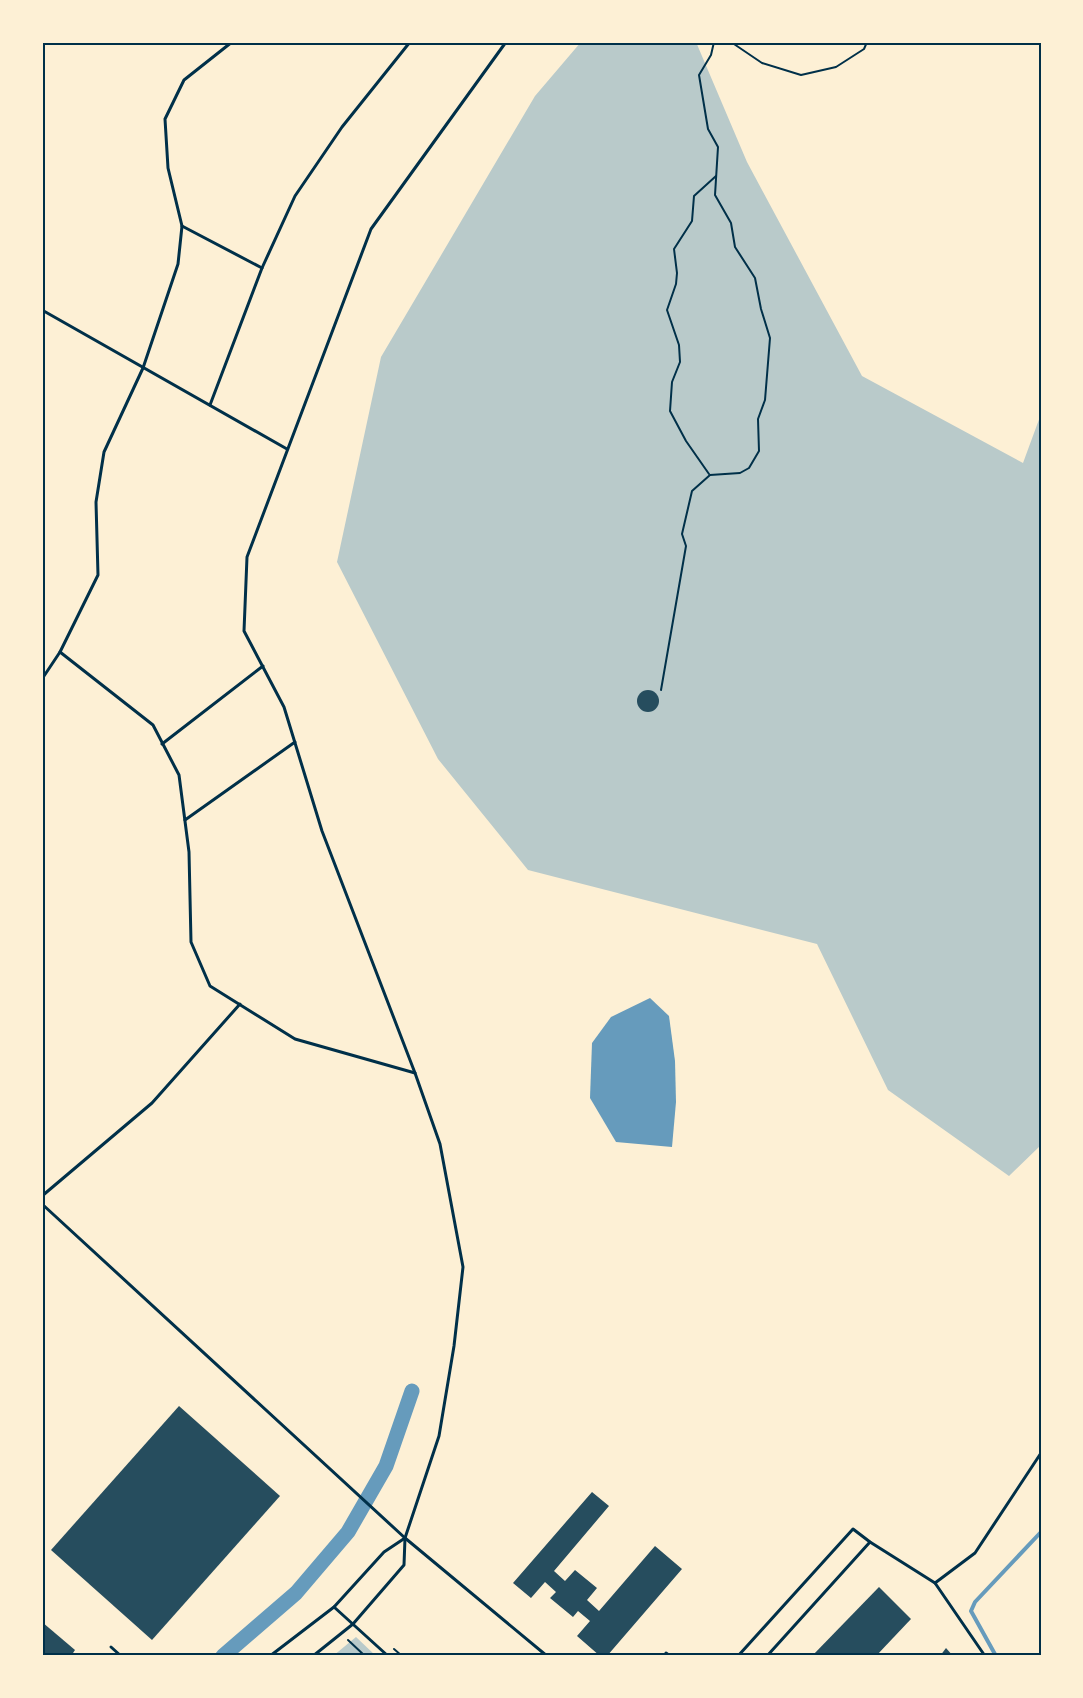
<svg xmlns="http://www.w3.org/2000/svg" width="1083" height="1698" font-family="'Work Sans',sans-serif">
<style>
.green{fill:#b9caca}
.water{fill:#669bbc}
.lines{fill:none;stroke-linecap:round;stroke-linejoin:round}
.stream{stroke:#669bbc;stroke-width:4}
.canal{stroke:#669bbc;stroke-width:15}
.building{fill:#264d5e}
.path{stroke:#003049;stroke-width:2}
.service{stroke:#003049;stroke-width:3}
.neatline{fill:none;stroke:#003049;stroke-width:2}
</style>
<rect width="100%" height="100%" fill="#fdf0d5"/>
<g class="green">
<path d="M581 42H696L747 162 862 376 1023 463 1041 414V1145L1009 1176 888 1090 817 944 528 870 438 759 337 562 381 357 535 96Z"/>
<path d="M356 1637 376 1656H333Z"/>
</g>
<path class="water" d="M650 998 669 1016 675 1061 676 1102 672 1147 616 1142 590 1098 592 1043 611 1017Z"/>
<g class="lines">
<path class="stream" d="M996 1656 971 1611 975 1602 1041 1532"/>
<path class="canal" d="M223 1656 296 1593 348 1532 386 1466 412 1391"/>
</g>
<g class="building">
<circle cx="648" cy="701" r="11"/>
<path d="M179 1406 280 1496 152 1640 51 1550Z"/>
<path d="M592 1492 609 1506 554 1571 565 1581 575 1570 597 1588 587 1600 599 1611 655 1546 682 1569 607 1656H600L577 1636 590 1621 578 1611 573 1617 550 1598 556 1592 545 1582 531 1598 513 1583Z"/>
<path d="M879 1587 911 1619 876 1656H812Z"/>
<path d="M42 1622 75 1650 71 1656H42Z"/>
<path d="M946 1648 953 1656H940Z"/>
</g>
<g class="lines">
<g class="path">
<path d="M731 42 762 63 801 75 836 67 864 49 867 42"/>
<path d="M709 474 686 441 670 411 672 382 680 362 679 345 667 310 676 284 677 273 674 249 692 221 694 196 716 176"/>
<path d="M661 690 686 546 682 534 692 491 710 475 740 473 749 468 759 451 758 419 765 400 770 338 761 309 755 278 735 247 731 223 715 195 718 147 708 129 699 75 711 55 714 42"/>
<path d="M348 1640 365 1656"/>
<path d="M394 1649 402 1656"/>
</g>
<g class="service">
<path d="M182 226 262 268"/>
<path d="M42 310 287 449"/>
<path d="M210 405 262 268 295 196 342 127 410 42"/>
<path d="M60 652 153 725 179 775 189 852 191 942 210 986 295 1039 415 1073"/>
<path d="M42 679 60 652 98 575 96 502 104 452 143 368 178 264 182 226 168 168 165 119 184 80 232 42"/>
<path d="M162 744 263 666"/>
<path d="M185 820 295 742"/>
<path d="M42 1196 152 1103 240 1004"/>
<path d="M42 1204 405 1538 547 1656"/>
<path d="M935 1583 985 1656"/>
<path d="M334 1607 388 1656"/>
<path d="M111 1647 121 1656"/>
<path d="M270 1656 334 1607 384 1552 405 1538"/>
<path d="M313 1656 353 1624 404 1565 405 1538 439 1436 454 1346 463 1267 440 1144 415 1073 322 831 284 707 244 631 247 557 371 229 506 42"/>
<path d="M664 1656 666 1653 670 1656"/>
<path d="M738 1656 853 1529 870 1542 935 1583 975 1553 1041 1453"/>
<path d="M767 1656 870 1542"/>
</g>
</g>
<rect width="1083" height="1698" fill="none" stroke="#fdf0d5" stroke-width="87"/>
<rect x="44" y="44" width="996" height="1610" class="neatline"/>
</svg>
